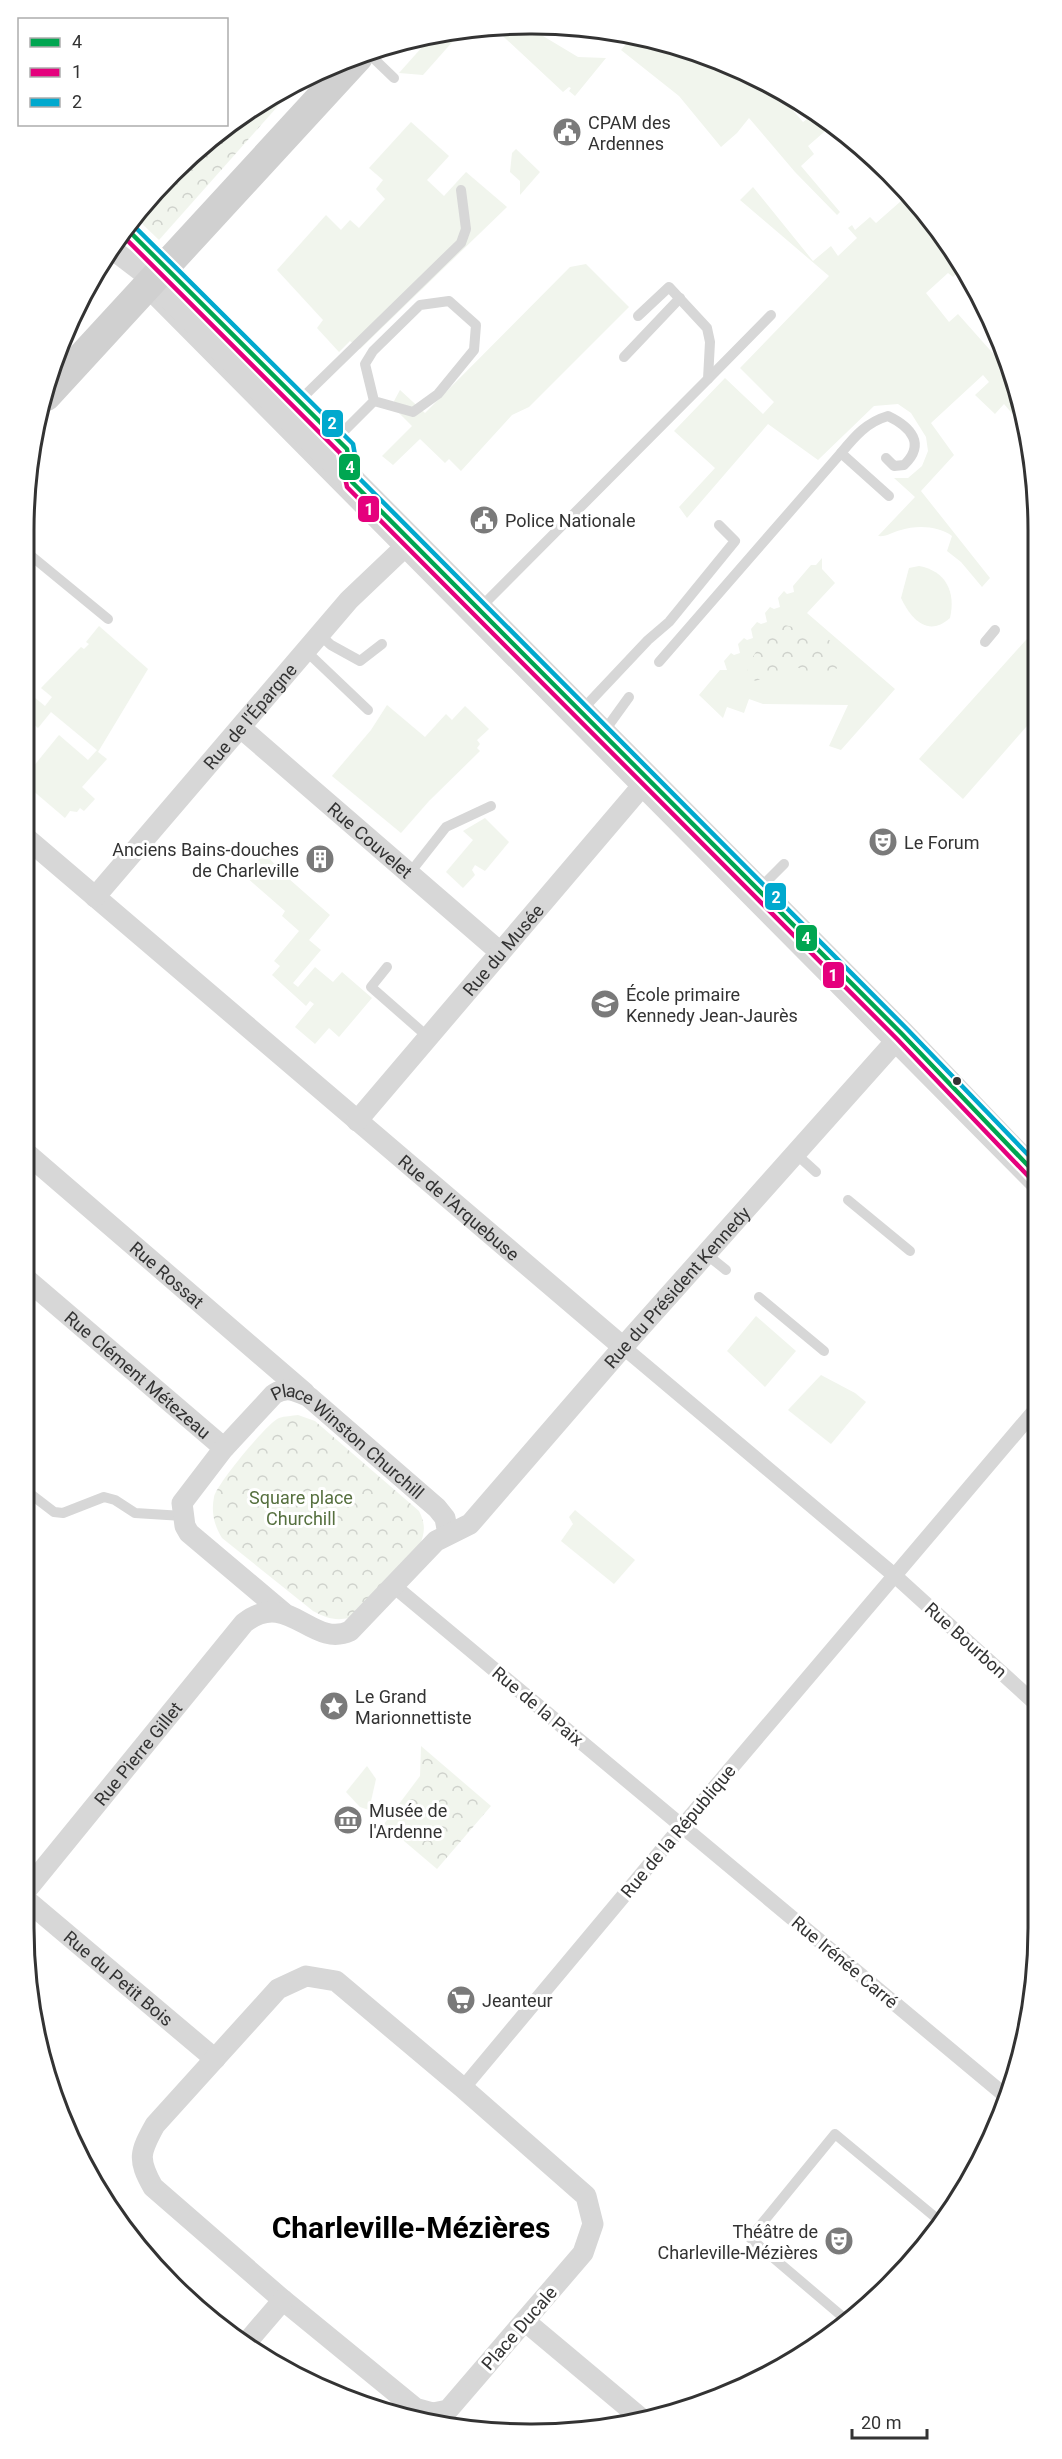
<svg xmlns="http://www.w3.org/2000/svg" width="1062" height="2459" font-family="Roboto,sans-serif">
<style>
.green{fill:#f1f5ed}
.forest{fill:url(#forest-crowns)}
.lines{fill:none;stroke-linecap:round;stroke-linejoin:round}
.service{stroke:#d7d7d7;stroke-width:10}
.pedestrian{stroke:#d7d7d7;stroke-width:15}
.minor{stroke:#d7d7d7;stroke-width:21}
.tertiary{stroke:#d7d7d7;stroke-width:26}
.secondary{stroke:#d0d0d0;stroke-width:30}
.bus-1-casing{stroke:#fff;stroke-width:9}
.bus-2-casing{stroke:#fff;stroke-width:9}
.bus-3-casing{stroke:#fff;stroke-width:9}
.bus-1{stroke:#00a651;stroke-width:4.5}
.bus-2{stroke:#e5007d;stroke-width:4.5}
.bus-3{stroke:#00a9ce;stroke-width:4.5}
.bus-dot{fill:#333;stroke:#fff;stroke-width:2}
.labels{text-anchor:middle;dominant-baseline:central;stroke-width:6;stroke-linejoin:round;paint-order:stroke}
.poi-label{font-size:18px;fill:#333;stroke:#fff;text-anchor:start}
.street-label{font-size:18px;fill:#333;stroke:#fff}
.park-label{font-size:18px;fill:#56703f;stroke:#fff}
.town-label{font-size:30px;font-weight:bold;fill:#000;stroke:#fff}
.rim{fill:none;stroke:#333;stroke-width:3}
.line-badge{stroke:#fff;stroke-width:2}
.badge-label{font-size:16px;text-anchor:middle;font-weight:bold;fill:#fff}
</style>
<defs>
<pattern id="forest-crowns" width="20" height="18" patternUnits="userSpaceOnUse" patternTransform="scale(1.5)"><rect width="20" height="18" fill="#f1f5ed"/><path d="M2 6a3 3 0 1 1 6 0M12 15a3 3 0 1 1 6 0" fill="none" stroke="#cfd2cc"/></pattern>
</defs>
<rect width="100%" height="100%" fill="#fff"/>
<g class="green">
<path d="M498 25 532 26 543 36 578 57 606 58 575 96 569 91 571 88 569 87 563 92 492 26Z"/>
<path d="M462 31 423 75 399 73 432 36Z"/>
<path d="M632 37 694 51 777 92 803 122 816 112 831 126 808 146 814 154 801 166 840 212 837 215 795 172 749 118 737 133 721 147 679 96 621 50Z"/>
<path d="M411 122 449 156 427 180 444 196 466 172 507 207 360 349 350 341 339 352 317 328 323 320 277 270 326 215 341 230 350 220 359 228 385 199 376 189 383 180 369 168Z"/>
<path d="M516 149 540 172 520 195V181L510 172 512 153Z"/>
<path d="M753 187 813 261 831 246 838 256 857 238 848 228 852 225 855 230 870 217 876 223 909 194 961 270 953 277 948 273 926 293 949 322 958 314 998 359 1001 357 1021 424 1004 404 995 414 975 395 989 382 983 375 931 423 954 455 921 491 990 578 982 587 961 562 947 551 952 536C939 526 917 525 901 530 892 532 887 537 878 536L915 497 894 478H908L922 466 928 451 926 437 911 413 898 404 874 406 818 460 768 424 687 518 679 507 715 468 674 431 725 378 763 414 774 402 740 368 829 276 740 200Z"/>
<path d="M586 264 629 307 529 407 512 415 461 471 449 459 445 463 420 439 393 465 382 456 412 426 397 411 394 401 400 390 425 413 570 267Z"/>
<path d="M822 558V569L835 583 807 613 895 689 841 750 829 746 848 705 763 704 749 699 744 713 727 707 723 718 699 695 720 670H727L724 661 731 653 734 655 740 653 738 644 744 638 747 640 753 638 751 629 757 622 761 624 767 622 765 613 770 607 774 609 780 607 778 598 784 591 787 594 794 592 793 586 811 565H816Z"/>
<path d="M919 566C946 571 956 592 950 618 928 638 911 619 901 598L909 568Z"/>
<path d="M99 626 148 669 98 752 107 759 82 787 95 799 84 811 80 808 77 812 70 811 65 818 24 783V778L59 735 88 760 97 750 51 712 38 728 24 716V689L45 706 52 697 41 688 81 647 84 649 89 644 86 642Z"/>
<path d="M1034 631V718L963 799 919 759Z"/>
<path d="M387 705 425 737 446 714 452 720 465 706 489 729 477 740 480 744 477 748 480 751 429 801 401 833 332 776 371 730Z"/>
<path d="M485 818 509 842 485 871 475 865 472 870 475 875 463 888 446 872 473 840 463 831Z"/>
<path d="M264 853 288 878 330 915 309 940 321 950 293 983 298 987 315 967 333 982 342 972 372 998 339 1037 329 1028 315 1044 295 1027 314 1004 310 1001 306 1006 272 975 280 966 274 961 299 931 282 916 285 911 245 876Z"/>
<path d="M756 1316 796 1351 765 1387 727 1351Z"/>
<path d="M821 1375 855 1393 866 1402 831 1444 788 1410Z"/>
<path d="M575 1510 635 1560 614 1584 561 1541 573 1524 569 1517Z"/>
<path d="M367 1766 376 1779 369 1810 360 1807 346 1792Z"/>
</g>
<g class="forest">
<path d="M302 79 159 240 135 217 150 196 223 129Z"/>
<path d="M784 625C797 628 853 639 840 664 837 668 832 676 827 676 815 678 802 667 791 666L756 681 748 678C743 664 769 630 784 625Z"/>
<path d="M298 1415 315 1421 419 1511C426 1525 425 1533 419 1547L349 1618C335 1621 326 1618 313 1611L222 1538C214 1525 211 1512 214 1497 216 1485 267 1423 279 1418 285 1416 292 1416 298 1415Z"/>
<path d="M421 1746 491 1806 437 1869 384 1824 420 1776Z"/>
</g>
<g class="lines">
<g class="service">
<path d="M368 53 394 78"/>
<path d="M167 269 347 449 351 472"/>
<path d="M144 291 1036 1191"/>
<path d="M624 357 680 298"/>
<path d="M708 379 771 315"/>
<path d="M299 401 461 243 466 229 461 190"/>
<path d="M337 438 374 401 365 364 373 351 420 305 449 301 476 325 474 350 438 394 413 412 374 401"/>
<path d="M841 453C855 436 867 422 888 416 911 427 926 444 904 465L894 466 886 458"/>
<path d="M24 550 108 619"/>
<path d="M479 609 708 379 710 342 707 328 669 287 638 316"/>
<path d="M320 635 331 645 360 661 382 644"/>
<path d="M985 642 995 630"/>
<path d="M306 651 368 710"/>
<path d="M659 662 841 453 889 496"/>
<path d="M581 711 648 640 669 622 735 541 719 525"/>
<path d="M603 733 629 697"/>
<path d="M409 874 446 827 491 806"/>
<path d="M759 889 784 864"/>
<path d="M387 967 371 987 428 1037"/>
<path d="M796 1154 816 1172"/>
<path d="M848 1200 910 1251"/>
<path d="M706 1254 726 1270"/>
<path d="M759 1297 824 1351"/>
<path d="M24 1489 54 1512 63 1513 104 1497 115 1500 135 1513 183 1516"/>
<path d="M844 2318 750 2238 835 2134 941 2222"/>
</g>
<g class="pedestrian">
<path d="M623 1347 894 1575 1037 1705"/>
<path d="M393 1588 400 1591 1008 2098"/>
<path d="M463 2088 682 1826 1036 1409"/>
</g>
<g class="minor">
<path d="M127 229 165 268"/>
<path d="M112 249 154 281"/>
<path id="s1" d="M241 728 500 952"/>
<path id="s2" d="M24 836 623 1347"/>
<path id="s3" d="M95 897 349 600 411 541"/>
<path id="s4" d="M357 1121 648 779"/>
<path id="s5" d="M24 1151 305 1393"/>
<path id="s6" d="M24 1277 224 1448"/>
<path id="s7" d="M284 1613 189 1533 185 1526 182 1503 224 1448 274 1394C288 1386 296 1391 309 1397L437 1508 445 1518 448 1534"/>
<path id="s8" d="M24 1893 244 1623C288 1588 312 1649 350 1631L436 1541 470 1524 623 1347 902 1034"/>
<path id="s9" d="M24 1898 215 2059"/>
<path d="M306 1976 336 1981 463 2088 586 2196 593 2224 583 2253 448 2410 433 2413 415 2408 283 2300 153 2187C137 2159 140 2152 155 2125L278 1989Z"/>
<path d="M526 2322 643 2420"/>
<path d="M247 2342 283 2300"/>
</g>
<path class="tertiary" d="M154 281 902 1034 1036 1174"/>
<path class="secondary" d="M46 396 358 57"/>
<g class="bus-1-casing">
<path id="bus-1" d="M127 229 347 449 352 482 902 1034 1036 1174"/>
</g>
<g class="bus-2-casing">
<path id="bus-2" d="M122 235 340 453 347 487 897 1039 1031 1179"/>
</g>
<g class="bus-3-casing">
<path id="bus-3" d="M132 224 353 444 359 478 907 1029 1036 1163"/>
</g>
<use href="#bus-1" class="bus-1"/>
<use href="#bus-2" class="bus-2"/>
<use href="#bus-3" class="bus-3"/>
</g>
<defs>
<g id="civic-disc" transform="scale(1.5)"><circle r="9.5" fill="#7a7a7a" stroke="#fff"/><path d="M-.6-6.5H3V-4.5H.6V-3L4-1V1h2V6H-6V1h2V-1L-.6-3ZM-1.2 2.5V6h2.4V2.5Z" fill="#fff"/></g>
<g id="theatre-disc" transform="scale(1.5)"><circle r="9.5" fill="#7a7a7a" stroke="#fff"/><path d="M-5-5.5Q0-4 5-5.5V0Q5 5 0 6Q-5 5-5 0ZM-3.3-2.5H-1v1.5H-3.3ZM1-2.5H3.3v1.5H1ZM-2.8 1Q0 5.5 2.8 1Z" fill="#fff"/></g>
<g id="building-disc" transform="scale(1.5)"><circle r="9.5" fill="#7a7a7a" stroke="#fff"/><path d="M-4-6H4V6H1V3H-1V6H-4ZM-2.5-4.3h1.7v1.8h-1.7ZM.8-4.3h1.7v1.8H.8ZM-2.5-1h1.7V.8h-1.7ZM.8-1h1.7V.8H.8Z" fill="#fff"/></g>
<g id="school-disc" transform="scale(1.5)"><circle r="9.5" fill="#7a7a7a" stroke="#fff"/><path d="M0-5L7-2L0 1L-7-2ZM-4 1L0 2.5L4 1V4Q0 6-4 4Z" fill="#fff"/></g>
<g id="sight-disc" transform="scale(1.5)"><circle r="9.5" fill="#7a7a7a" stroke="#fff"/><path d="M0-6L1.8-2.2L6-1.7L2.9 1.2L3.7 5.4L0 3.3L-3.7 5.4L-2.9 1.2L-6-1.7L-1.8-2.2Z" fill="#fff"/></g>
<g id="museum-disc" transform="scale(1.5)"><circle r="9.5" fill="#7a7a7a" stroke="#fff"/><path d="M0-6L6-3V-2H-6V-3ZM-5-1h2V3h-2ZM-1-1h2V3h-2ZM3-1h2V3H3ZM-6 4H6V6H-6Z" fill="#fff"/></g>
<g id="supermarket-disc" transform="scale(1.5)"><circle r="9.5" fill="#7a7a7a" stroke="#fff"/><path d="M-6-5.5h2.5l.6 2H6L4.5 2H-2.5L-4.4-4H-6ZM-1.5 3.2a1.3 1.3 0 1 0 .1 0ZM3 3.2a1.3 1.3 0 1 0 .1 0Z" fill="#fff"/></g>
</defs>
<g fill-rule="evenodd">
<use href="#civic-disc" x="567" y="132"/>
<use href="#civic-disc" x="484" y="520"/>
<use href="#theatre-disc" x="883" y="842"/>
<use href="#building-disc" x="320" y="859"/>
<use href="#school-disc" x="605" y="1004"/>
<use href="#sight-disc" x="334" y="1706"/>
<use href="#museum-disc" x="348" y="1820"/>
<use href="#supermarket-disc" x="461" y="2000"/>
<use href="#theatre-disc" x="839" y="2241"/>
</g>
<circle class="bus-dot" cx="957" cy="1081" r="5"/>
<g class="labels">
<g class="poi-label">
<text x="588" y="122">CPAM des<tspan x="588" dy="21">Ardennes</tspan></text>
<text x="505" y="520">Police Nationale</text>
<text x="904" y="842">Le Forum</text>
<text x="299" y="849" text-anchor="end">Anciens Bains-douches<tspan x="299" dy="21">de Charleville</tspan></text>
<text x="626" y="994">École primaire<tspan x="626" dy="21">Kennedy Jean-Jaurès</tspan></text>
<text x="355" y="1696">Le Grand<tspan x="355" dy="21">Marionnettiste</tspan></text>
<text x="369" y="1810">Musée de<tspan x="369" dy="21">l'Ardenne</tspan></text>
<text x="482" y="2000">Jeanteur</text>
<text x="818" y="2231" text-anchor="end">Théâtre de<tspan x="818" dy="21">Charleville-Mézières</tspan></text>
</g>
<g class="street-label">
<text stroke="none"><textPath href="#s3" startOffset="238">Rue de l'Épargne</textPath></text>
<text stroke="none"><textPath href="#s1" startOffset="171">Rue Couvelet</textPath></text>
<text stroke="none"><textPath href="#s4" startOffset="225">Rue du Musée</textPath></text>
<text stroke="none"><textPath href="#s2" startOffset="572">Rue de l'Arquebuse</textPath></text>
<text stroke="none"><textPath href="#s5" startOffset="189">Rue Rossat</textPath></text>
<text stroke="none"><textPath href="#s8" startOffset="939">Rue du Président Kennedy</textPath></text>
<text stroke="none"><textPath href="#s6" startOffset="150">Rue Clément Métezeau</textPath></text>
<text stroke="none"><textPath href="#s7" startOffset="390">Place Winston Churchill</textPath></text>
<text transform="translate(966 1640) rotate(42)">Rue Bourbon</text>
<text transform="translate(538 1706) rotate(40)">Rue de la Paix</text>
<text stroke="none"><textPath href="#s8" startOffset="180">Rue Pierre Gillet</textPath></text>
<text transform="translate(678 1831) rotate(-50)">Rue de la République</text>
<text transform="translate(845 1962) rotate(40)">Rue Irénée Carré</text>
<text stroke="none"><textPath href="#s9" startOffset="124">Rue du Petit Bois</textPath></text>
<text transform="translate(519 2328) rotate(-49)">Place Ducale</text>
</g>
<g class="park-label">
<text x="301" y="1497">Square place<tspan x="301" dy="21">Churchill</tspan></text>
</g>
<g class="town-label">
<text x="411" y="2227">Charleville-Mézières</text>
</g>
</g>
<path d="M0 0H1062V2459H0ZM530 34H532A496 496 0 0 1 1028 530V1928A496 496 0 0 1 532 2424H530A496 496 0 0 1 34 1928V530A496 496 0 0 1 530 34Z" fill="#fff" fill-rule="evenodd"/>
<path class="rim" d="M530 34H532A496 496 0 0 1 1028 530V1928A496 496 0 0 1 532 2424H530A496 496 0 0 1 34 1928V530A496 496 0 0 1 530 34Z"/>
<g class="line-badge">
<rect x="321" y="409" width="23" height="29" rx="6" fill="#00a9ce"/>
<rect x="338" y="453" width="23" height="28" rx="6" fill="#00a651"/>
<rect x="357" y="495" width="23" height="28" rx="6" fill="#e5007d"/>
<rect x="764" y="882" width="23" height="29" rx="6" fill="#00a9ce"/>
<rect x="795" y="924" width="23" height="28" rx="6" fill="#00a651"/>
<rect x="822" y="961" width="23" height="28" rx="6" fill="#e5007d"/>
</g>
<g class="badge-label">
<text x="332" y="429">2</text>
<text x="350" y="473">4</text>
<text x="369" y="515">1</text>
<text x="776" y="903">2</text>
<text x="806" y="944">4</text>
<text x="833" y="981">1</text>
</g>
<rect x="18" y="18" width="210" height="108" fill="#ffffff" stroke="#adadad" stroke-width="1.5"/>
<rect x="30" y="38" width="30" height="9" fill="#00a651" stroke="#adadad" stroke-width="1.5"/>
<text x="72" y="48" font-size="18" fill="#333333">4</text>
<rect x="30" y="68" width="30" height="9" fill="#e5007d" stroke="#adadad" stroke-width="1.5"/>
<text x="72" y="78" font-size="18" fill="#333333">1</text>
<rect x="30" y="98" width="30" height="9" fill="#00a9ce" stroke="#adadad" stroke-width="1.5"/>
<text x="72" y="108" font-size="18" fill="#333333">2</text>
<path d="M852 2429v9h75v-9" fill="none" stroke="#333333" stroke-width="3"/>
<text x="861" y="2429" font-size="18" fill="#333333" stroke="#ffffff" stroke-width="4.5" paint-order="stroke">20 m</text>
</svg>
